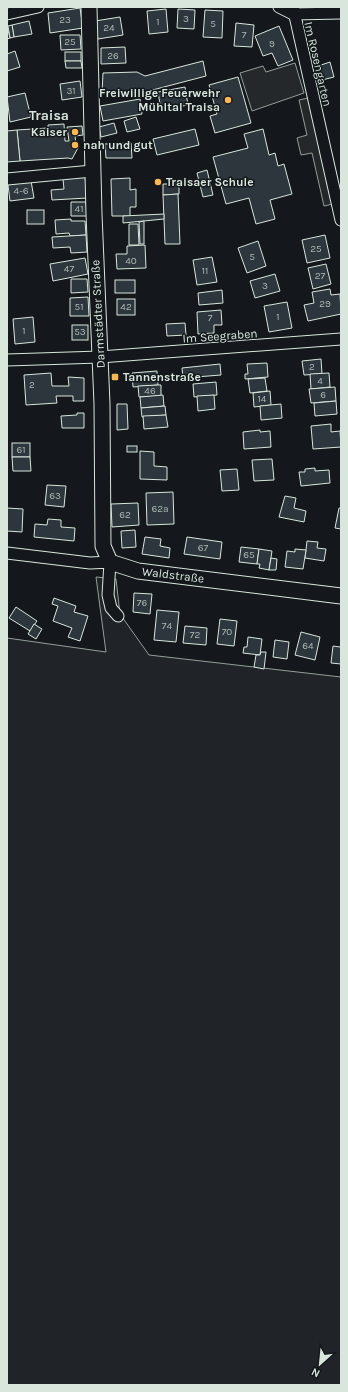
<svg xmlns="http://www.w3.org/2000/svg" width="348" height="1392" font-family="Karla,sans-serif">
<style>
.green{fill:#202428;stroke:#939e99}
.parking{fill:#24282b;stroke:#939e99}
.building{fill:#2c363c;stroke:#d8e6dc}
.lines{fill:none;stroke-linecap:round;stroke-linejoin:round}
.street-casing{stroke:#d8e6dc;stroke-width:13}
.secondary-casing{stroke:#d8e6dc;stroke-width:17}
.street{stroke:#14181c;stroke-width:11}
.secondary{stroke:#14181c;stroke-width:15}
.poi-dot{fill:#ffb74d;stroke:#14181c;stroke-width:1.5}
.labels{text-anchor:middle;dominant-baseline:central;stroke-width:3;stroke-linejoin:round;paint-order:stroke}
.number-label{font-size:10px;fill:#adbab4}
.street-label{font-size:12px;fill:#d8e6dc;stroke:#14181c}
.poi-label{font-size:12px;font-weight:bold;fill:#d8e6dc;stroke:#14181c;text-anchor:start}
.quarter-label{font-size:14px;font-weight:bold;fill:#d8e6dc;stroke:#14181c}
</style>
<rect width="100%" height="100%" fill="#14181c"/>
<path class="green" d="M96 577 116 579 120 614 149 655 341 677V1385H7V638L106 652Z"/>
<g class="parking">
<path d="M295 63 304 93 252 111 240 73 263 66 266 72Z"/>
<path d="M308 98 333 204 324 206 312 153 301 155 297 138 307 135 299 100Z"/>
</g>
<g class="building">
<path d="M80 8 83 28 50 33 48 13Z"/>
<path d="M166 9 168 32 149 34 147 11Z"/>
<path d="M178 9 195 10 194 29 177 28Z"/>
<path d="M205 10 223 11 222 38 203 37Z"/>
<path d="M120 17 123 35 98 39 95 21Z"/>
<path d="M29 21 32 34 14 37 12 25Z"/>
<path d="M236 23 254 25 252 47 234 46Z"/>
<path d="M12 25 14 37 10 38 8 26Z"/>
<path d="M7 26 10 38 7 39Z"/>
<path d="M279 26 293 60 278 66 272 53 263 56 255 36Z"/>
<path d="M60 35H80L81 49 61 50Z"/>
<path d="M125 47 126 63 101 64V48Z"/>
<path d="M15 51 20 67 7 71V54Z"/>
<rect x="65" y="52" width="16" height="9"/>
<path d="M65 61H81L82 68H66Z"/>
<path d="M203 61 206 76 141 93H102L103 73 137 72 145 76Z"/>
<path d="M330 62 334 77 322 80 318 66Z"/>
<path d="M238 77 251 123 215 133 210 116 217 114 209 85Z"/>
<path d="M80 81 82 97 62 100 60 84Z"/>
<path d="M185 87 188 105 161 110 158 92Z"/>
<path d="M25 93 31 117 10 122 7 97Z"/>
<path d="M140 99 142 114 103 121 100 106Z"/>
<path d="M136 117 140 129 127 132 124 121Z"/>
<path d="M114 123 117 133 101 137 99 127Z"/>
<path d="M64 124 65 141H69L67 127 82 126 83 135 75 136 76 144 79 146 72 159 68 158 20 161 17 130 48 128V125Z"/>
<path d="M195 129 199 145 157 155 153 139Z"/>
<path d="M263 129 269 155 275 153 278 166 284 164 292 194 270 200 275 219 256 224 249 198 226 204 213 157 248 148 244 134Z"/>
<path d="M17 130 20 161 7 162V131Z"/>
<path d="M131 143 132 158H106L105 144Z"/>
<path d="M207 170 213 195 203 197 197 173Z"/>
<path d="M85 177 87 198 52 200 51 190 64 189 63 179Z"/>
<path d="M130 178V190L136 189V207H130V216H112L111 179Z"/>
<path d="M31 181 34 198 10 201 8 185Z"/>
<path d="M163 184H179V194L163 195Z"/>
<path d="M178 194 180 244H165L163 195Z"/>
<path d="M71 202H86L87 216H71Z"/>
<rect x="27" y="210" width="17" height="14"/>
<path d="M164 214V219L123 223V216Z"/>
<path d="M71 219V221H85L86 235 70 236 69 233 56 234 55 220Z"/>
<path d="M144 221V244H140L139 222Z"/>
<path d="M129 224H138L139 245H129Z"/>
<path d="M86 235 87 252 71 253 70 247 53 248 52 237Z"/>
<path d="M325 235 330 258 307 263 302 240Z"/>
<path d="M258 241 266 266 247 273 238 248Z"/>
<path d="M145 245 146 268 117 269 116 254H127V246Z"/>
<path d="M212 257 217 282 197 285 193 260Z"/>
<path d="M85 258 88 274 53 281 50 264Z"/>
<path d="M326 264 331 284 313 289 308 268Z"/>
<path d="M275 274 280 291 255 298 250 281Z"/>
<path d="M71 279H87L88 292 71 293Z"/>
<rect x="115" y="280" width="20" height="13"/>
<path d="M330 289 331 295 340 294 341 314 308 321 304 305 314 303 312 292Z"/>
<path d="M222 290 223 303 199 305 198 293Z"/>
<path d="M88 297 89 316H70V298Z"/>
<rect x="117" y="299" width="18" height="16"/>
<path d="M287 302 292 328 269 332 264 306Z"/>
<path d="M221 310 222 325H214V333L198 334 197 312Z"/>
<path d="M33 317 35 342 15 344 13 319Z"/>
<path d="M185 323 186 335 167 336 166 324Z"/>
<rect x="72" y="325" width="16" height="15"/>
<path d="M321 359 322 374 304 375 302 361Z"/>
<path d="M267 363 268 377 245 379V374H248L247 364Z"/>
<path d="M220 364 221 375 183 378 182 368Z"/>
<path d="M157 371 158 385 133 387 132 373Z"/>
<path d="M51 373 52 386H69L68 377 84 378V401H73V396H56L57 403 26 405 24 375Z"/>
<path d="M329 373 330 387 311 389 310 374Z"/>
<path d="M265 378 267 391 250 393 248 379Z"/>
<path d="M216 382 217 395 194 397 193 384Z"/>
<path d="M158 385H161V396L139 397 138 386Z"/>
<path d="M335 387 336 401 311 403 309 389Z"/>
<path d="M270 391 271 405 254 407 253 393Z"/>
<path d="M163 395 164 406 141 408 140 397Z"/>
<path d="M214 395 215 409 198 411 197 396Z"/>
<path d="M336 401 337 414 315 416 314 403Z"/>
<path d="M117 404H127L128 429 117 430Z"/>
<path d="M281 404 282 418 261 420 260 406Z"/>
<path d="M165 406 166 415 142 417 141 408Z"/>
<path d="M77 413H84V428H62L61 416 77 415Z"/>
<path d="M166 415 168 427 144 429 143 416Z"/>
<path d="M331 424V432L340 431 341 447 313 449 311 426Z"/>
<path d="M260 430V432L270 431 271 447 244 449 243 432Z"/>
<rect x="12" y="443" width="18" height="14"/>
<rect x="127" y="446" width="10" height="6"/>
<path d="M140 451 154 452V466L167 467V480L140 479Z"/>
<path d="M12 457H30L31 471H13Z"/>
<path d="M272 459 274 480 254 481 252 460Z"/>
<path d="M315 468V471L329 470 330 483 301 486 299 472H305V469Z"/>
<path d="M237 469 239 490 222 491 220 470Z"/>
<path d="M47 485 66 486 64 507 45 505Z"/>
<path d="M173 492 174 524 147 525 146 493Z"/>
<path d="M285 496 296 498 294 508 306 511 304 522 279 517Z"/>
<path d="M138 503 139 525 112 527 111 504Z"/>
<path d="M7 508 23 509 22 532 7 531Z"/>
<path d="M339 508H341V529L335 528Z"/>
<path d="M48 519 61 520V527L75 528 74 541 34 537 35 524 47 525Z"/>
<path d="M135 530 136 547 122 548 121 531Z"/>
<path d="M145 537 161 539 160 546 170 548 169 558 142 554Z"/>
<path d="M187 537 222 542 220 559 184 554Z"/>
<path d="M307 541 318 542 317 548 326 549 324 561 305 558Z"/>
<path d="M241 547 259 549 257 564 239 562Z"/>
<path d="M259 549 272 551 269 570 259 568 260 564H257Z"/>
<path d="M295 549 306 550 303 569 285 567 287 551 295 552Z"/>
<path d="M271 558 277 559 276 570H269Z"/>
<path d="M134 593 152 594 150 614 133 612Z"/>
<path d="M54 598 76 606 74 612 88 616 80 641 68 637 72 628 53 621 58 606 52 604Z"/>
<path d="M16 607 37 621 30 631 9 618Z"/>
<path d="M157 610 179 612 176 642 154 640Z"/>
<path d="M220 619 237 621 234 646 217 644Z"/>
<path d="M34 624 42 629 36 639 28 634Z"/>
<path d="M185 626 207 628 206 645 183 643Z"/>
<path d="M301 632 320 637 315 660 295 655Z"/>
<path d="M248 637 262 639 260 655 243 653 244 647H247Z"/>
<path d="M275 640 289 642 287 659 273 657Z"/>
<path d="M341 645V664L331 663 333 646 340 647Z"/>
<path d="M261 652H266L264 669 254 667 256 655H260Z"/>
</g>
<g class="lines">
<g class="street-casing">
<g id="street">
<path d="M279 7 293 14 341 13"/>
<path d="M293 7 341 220"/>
<path d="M7 14 38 7"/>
<path d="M7 179 92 171"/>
<path d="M7 360 100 357 341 339"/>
<path d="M7 553 90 563 110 562 108 595 111 608 118 616"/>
</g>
</g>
<g class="secondary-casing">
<path id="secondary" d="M89 7 94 214 102 404 103 546 110 562 138 571 341 596"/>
</g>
<use href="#street" class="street"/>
<use href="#secondary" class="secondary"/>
</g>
<g class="poi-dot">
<circle cx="228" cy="100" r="4"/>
<circle cx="75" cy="132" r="4"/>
<circle cx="75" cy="145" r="4"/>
<circle cx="158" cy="182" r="4"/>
<rect x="111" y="373" width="8" height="8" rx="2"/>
</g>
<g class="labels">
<g class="number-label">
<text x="186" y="19">3</text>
<text x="65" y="20">23</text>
<text x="158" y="22">1</text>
<text x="213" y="24">5</text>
<text x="109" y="28">24</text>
<text x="244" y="35">7</text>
<text x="70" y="42">25</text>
<text x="272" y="44">9</text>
<text x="113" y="56">26</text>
<text x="71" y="91">31</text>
<text x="21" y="191">4-6</text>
<text x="79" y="209">41</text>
<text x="316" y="249">25</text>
<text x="252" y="257">5</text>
<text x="131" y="261">40</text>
<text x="69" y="269">47</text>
<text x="205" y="271">11</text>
<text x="320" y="276">27</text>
<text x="265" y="286">3</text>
<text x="325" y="304">29</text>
<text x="79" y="307">51</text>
<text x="126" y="307">42</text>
<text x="278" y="317">1</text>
<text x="210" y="318">7</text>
<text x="24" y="331">1</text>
<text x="80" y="332">53</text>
<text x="312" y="367">2</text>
<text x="320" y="381">4</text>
<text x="32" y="385">2</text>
<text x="150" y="391">46</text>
<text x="323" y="395">6</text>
<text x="262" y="399">14</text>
<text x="21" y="450">61</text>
<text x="55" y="496">63</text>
<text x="160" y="509">62a</text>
<text x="125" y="515">62</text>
<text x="203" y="548">67</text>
<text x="249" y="555">65</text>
<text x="142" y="603">76</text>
<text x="167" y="626">74</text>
<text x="227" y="632">70</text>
<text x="195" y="635">72</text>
<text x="308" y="646">64</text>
</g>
<g class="street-label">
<text transform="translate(318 64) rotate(77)">Im Rosengarten</text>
<text transform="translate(98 314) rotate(-93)">Darmstädter Straße</text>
<text transform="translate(220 336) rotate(-4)">Im Seegraben</text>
<text transform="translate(173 575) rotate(7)">Waldstraße</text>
</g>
<g class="poi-label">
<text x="220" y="93" text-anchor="end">Freiwillige Feuerwehr<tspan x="220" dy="14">Mühltal Traisa</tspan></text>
<text x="67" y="132" text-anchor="end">Kaiser</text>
<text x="83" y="145">nah und gut</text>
<text x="166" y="182">Traisaer Schule</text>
<text x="123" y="377">Tannenstraße</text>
</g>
<g class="quarter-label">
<text x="49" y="115">Traisa</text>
</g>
</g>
<rect width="348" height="1392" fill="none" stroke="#d8e6dc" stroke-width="16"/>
<g transform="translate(320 1364) rotate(207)" stroke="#14181c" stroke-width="3" paint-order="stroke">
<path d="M0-3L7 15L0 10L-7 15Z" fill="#d8e6dc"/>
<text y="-6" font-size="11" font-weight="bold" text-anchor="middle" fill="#d8e6dc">N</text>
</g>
</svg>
